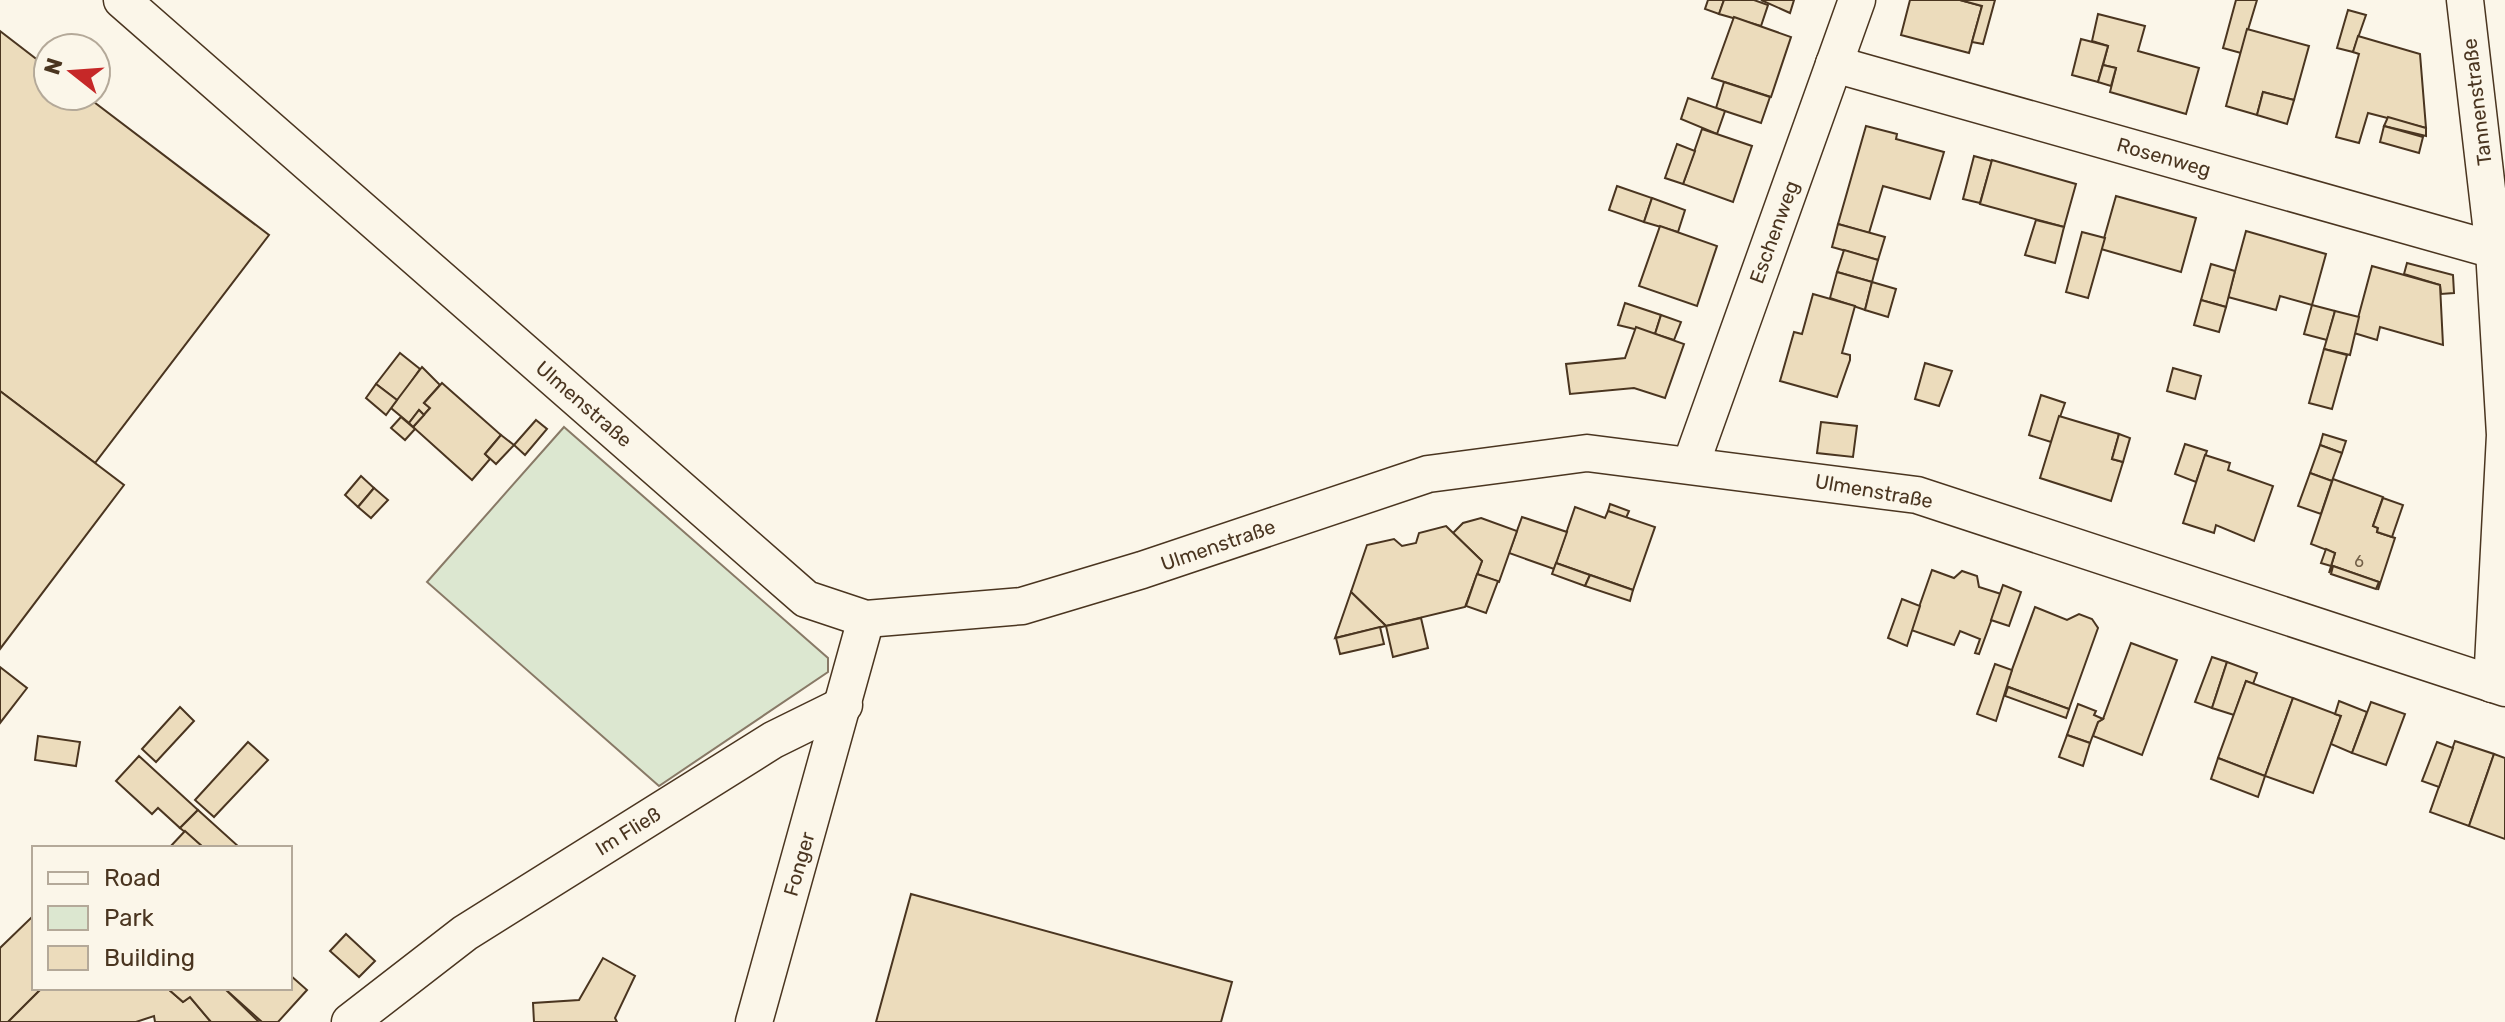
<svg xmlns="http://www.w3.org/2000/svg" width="2505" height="1022" font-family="Rubik,sans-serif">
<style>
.green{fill:#dce7d0;stroke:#887966;stroke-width:2}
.building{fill:#ecdcbc;stroke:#4a3520;stroke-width:2}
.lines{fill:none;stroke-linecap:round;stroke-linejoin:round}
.street-casing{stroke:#4a3520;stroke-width:39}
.street{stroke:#fbf6e9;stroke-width:36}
.labels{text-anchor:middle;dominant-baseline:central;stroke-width:6;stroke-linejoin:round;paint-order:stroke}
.number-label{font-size:16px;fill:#725f47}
.street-label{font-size:20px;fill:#4a3520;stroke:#fbf6e9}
</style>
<rect width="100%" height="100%" fill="#fbf6e9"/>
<path class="green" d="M564 427 828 658V672L659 786 427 582Z"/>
<g class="building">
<path d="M1708 0H1724L1719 14 1705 9Z"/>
<path d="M1724 0H1754L1768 5 1761 26 1719 14Z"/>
<path d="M1761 0H1794L1790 13Z"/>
<path d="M1910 0H1960L1982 6 1969 53 1901 35Z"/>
<path d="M1960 0H1995L1983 44 1972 42 1982 6Z"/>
<path d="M2236 0H2257L2241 53 2223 48Z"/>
<path d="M2348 10 2366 15 2353 52 2337 48Z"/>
<path d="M2098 14 2145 26 2138 51 2199 68 2186 114 2110 92 2116 68 2103 65 2108 46 2092 41Z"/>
<path d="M1734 17 1791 37 1771 97 1712 78Z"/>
<path d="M2247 29 2309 46 2294 100 2263 92 2257 115 2226 106Z"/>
<path d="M0 31 48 68V96H86L269 235 95 463 0 391Z"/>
<path d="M2358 36 2420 54 2426 128 2368 113 2359 143 2336 137 2359 54 2353 52Z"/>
<path d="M2081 39 2108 46 2098 82 2072 75Z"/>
<path d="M2103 65 2116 68 2111 86 2098 82Z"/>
<path d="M1724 82 1770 97 1761 123 1716 108Z"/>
<path d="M2263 92 2294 100 2287 124 2257 115Z"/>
<path d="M1688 98 1725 111 1717 134 1681 119Z"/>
<path d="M2388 117 2426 128V136L2384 126Z"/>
<path d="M1866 126 1897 134 1896 139 1944 152 1930 199 1883 186 1869 233 1838 224Z"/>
<path d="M2384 126 2423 137 2419 153 2380 142Z"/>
<path d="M1702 129 1752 146 1733 202 1683 184Z"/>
<path d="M1677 144 1695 151 1683 184 1665 178Z"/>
<path d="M1974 156 1992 161 1980 203 1963 199Z"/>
<path d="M1992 160 2076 184 2064 227 1980 204Z"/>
<path d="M1617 186 1652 198 1644 222 1609 210Z"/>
<path d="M2116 196 2196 218 2181 272 2101 249Z"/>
<path d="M1652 198 1685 210 1678 232 1644 222Z"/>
<path d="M2036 220 2064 227 2055 263 2025 255Z"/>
<path d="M1838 224 1885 237 1878 260 1832 247Z"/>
<path d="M1660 226 1717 246 1697 306 1639 286Z"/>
<path d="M2246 231 2326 254 2312 305 2280 296 2276 310 2228 297Z"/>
<path d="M2082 232 2105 238 2088 298 2066 292Z"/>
<path d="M1844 250 1878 260 1872 282 1837 272Z"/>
<path d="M2407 263 2453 275 2454 293 2441 294 2440 285 2404 274Z"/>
<path d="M2211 264 2235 271 2226 307 2201 300Z"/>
<path d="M2372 266 2440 285 2443 345 2380 327 2377 340 2354 333Z"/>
<path d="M1837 272 1872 282 1865 310 1830 298Z"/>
<path d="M1872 282 1896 289 1888 317 1865 310Z"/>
<path d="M1813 294 1855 306 1842 353 1850 355V360L1837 397 1780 381 1794 332 1802 334Z"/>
<path d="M2201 300 2226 307 2219 332 2194 325Z"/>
<path d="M1625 303 1661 315 1655 334 1618 325Z"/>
<path d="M2312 305 2335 311 2327 340 2304 334Z"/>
<path d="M2335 311 2359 317 2350 355 2324 349Z"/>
<path d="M1661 315 1681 322 1674 340 1655 334Z"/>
<path d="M1636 327 1684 344 1665 398 1634 388 1570 394 1566 364 1625 358Z"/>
<path d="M2324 349 2347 355 2332 409 2309 403Z"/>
<path d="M400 353 420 369 398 401 376 384Z"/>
<path d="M1925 363 1952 371 1939 406 1915 399Z"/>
<path d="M422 367 440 385 424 403 430 408 424 415 419 410 409 423 391 408Z"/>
<path d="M2173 368 2201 376 2195 399 2167 391Z"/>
<path d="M442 383 501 435 485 454 490 459 472 480 413 427 430 408 424 403Z"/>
<path d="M376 384 397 400 386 415 366 398Z"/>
<path d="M0 391 124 485 0 649Z"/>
<path d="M2041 395 2065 403 2051 442 2029 435Z"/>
<path d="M419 410 424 415 413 427 409 423Z"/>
<path d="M2059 416 2119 434 2112 459 2123 462 2111 501 2040 478Z"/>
<path d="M401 417 415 429 405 440 391 428Z"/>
<path d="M536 420 547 429 525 455 514 445Z"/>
<path d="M1821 422 1857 426 1853 457 1817 453Z"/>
<path d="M2119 434 2130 438 2123 462 2112 459Z"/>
<path d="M2323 434 2346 441 2342 453 2320 445Z"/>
<path d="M501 435 514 445 496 464 485 454Z"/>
<path d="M2185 444 2207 451 2196 482 2175 474Z"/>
<path d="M2320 445 2342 453 2332 481 2310 473Z"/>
<path d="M2205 455 2230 463 2228 470 2273 486 2254 541 2216 525 2214 533 2183 523Z"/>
<path d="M2310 473 2332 481 2321 514 2298 506Z"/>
<path d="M361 476 374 488 358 507 345 495Z"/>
<path d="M2333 479 2383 497 2373 526 2378 528 2377 532 2395 538 2378 590 2379 582 2333 566 2329 573 2335 553 2311 544Z"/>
<path d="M374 488 388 500 371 518 358 507Z"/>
<path d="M2383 498 2403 505 2392 537 2377 532 2378 528 2373 526Z"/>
<path d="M1610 504 1629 511 1626 518 1608 511Z"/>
<path d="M1575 507 1605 518 1608 511 1655 527 1633 590 1556 563Z"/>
<path d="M1522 517 1567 532 1554 569 1509 553Z"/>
<path d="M1481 518 1517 531 1499 582 1477 574 1482 561 1453 533 1463 523Z"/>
<path d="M1446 526 1482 561 1465 607 1386 626 1351 592 1367 545 1394 539 1402 546 1416 543 1419 533Z"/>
<path d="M2326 549 2335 553 2331 566 2321 563Z"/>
<path d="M1556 563 1590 575 1585 586 1552 574Z"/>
<path d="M2333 566 2379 582 2376 589 2331 574Z"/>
<path d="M1932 570 1954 578 1962 571 1977 576 1979 587 2001 594 1979 654 1975 653 1980 639 1960 631 1954 645 1911 630Z"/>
<path d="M1477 574 1498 581 1486 613 1466 606Z"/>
<path d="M1590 575 1633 590 1630 601 1585 586Z"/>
<path d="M2003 585 2021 592 2009 626 1991 620Z"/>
<path d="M1351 592 1386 626 1335 638Z"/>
<path d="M1902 599 1920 606 1907 646 1888 638Z"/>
<path d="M2035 607 2067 620 2079 614 2092 619 2098 628 2069 709 2006 686Z"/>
<path d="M1421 618 1428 648 1393 657 1386 626Z"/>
<path d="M1380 627 1384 644 1340 654 1336 638Z"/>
<path d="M2131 643 2177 660 2142 755 2093 736 2098 722 2103 719Z"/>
<path d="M2212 657 2227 662 2212 708 2195 702Z"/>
<path d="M2227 662 2257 673 2253 684 2246 681 2234 715 2212 708Z"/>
<path d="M1995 664 2012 670 1996 721 1977 714Z"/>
<path d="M0 667 27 688 0 723Z"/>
<path d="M2246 681 2293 698 2265 776 2218 758Z"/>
<path d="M2008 687 2069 709 2066 718 2005 696Z"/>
<path d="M2293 698 2341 716 2313 793 2265 776Z"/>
<path d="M2339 701 2367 712 2352 753 2331 744 2341 716 2335 714Z"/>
<path d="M2371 702 2405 714 2386 765 2352 753Z"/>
<path d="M2078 704 2096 711 2094 715 2103 719 2098 722 2090 743 2067 735Z"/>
<path d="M180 707 194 721 156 762 142 749Z"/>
<path d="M2067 735 2090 743 2083 766 2059 757Z"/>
<path d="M38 736 80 742 76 766 35 760Z"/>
<path d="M2455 741 2494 754 2469 826 2430 812Z"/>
<path d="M248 742 268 760 214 817 195 800Z"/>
<path d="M2437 742 2453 748 2439 787 2422 781Z"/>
<path d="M2494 754 2505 758V839L2469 826Z"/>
<path d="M139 756 198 810 180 828 158 808 152 814 116 781Z"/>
<path d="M2218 758 2265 776 2258 797 2211 779Z"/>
<path d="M198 810 239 847 204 848 180 828Z"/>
<path d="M185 831 204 848H169Z"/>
<path d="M911 894 1232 982 1221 1022H876Z"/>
<path d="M34 915V988H42L8 1022H0V948Z"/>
<path d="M346 934 375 961 359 977 330 951Z"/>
<path d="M603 958 635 976 615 1018 617 1022H534L533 1003 579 1000Z"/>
<path d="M290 975 307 990 278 1022H262L224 988H290Z"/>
<path d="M42 988H167L183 1002 190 997 211 1022H155L154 1016 136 1022H8Z"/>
<path d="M167 988H224L259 1022H211L190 997 183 1002Z"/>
</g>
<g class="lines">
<g class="street-casing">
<g id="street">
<path d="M122 0 806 599 866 619 1022 606 1142 570 1428 474 1587 453 1917 495 2505 688"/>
<path d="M2465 0 2494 250 2505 435 2492 684"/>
<path d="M1834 64 2494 250"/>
<path d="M1691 464 1857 0"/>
<path d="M350 1022 465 933 773 740 844 705"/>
<path d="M754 1022 866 619"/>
</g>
</g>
<use href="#street" class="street"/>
</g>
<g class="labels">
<g class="number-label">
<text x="2359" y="561">6</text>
</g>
<g class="street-label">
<text transform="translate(2477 102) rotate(-97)">Tannenstraße</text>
<text transform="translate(2164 157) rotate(16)">Rosenweg</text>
<text transform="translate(1774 232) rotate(-70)">Eschenweg</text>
<text transform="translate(584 404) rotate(41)">Ulmenstraße</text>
<text transform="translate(1874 491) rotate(10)">Ulmenstraße</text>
<text transform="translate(1218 545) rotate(-19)">Ulmenstraße</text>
<text transform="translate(628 831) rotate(-32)">Im Fließ</text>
<text transform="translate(799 864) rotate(-74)">Fonger</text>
</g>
</g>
<rect x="32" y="846" width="260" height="144" fill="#fbf6e9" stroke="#b4a999" stroke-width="2"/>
<rect x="48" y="872" width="40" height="12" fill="#fbf6e9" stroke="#b4a999" stroke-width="2"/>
<text x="104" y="886" font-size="24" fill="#4a3520">Road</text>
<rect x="48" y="906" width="40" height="24" fill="#dce7d0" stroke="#b4a999" stroke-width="2"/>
<text x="104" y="926" font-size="24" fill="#4a3520">Park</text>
<rect x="48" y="946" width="40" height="24" fill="#ecdcbc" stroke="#b4a999" stroke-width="2"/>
<text x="104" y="966" font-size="24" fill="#4a3520">Building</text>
<g transform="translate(72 72) rotate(287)"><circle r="38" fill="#fbf6e9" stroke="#b4a999" stroke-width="2"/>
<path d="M0-6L14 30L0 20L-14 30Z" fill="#c62828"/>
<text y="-12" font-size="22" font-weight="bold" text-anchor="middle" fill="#4a3520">N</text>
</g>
</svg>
